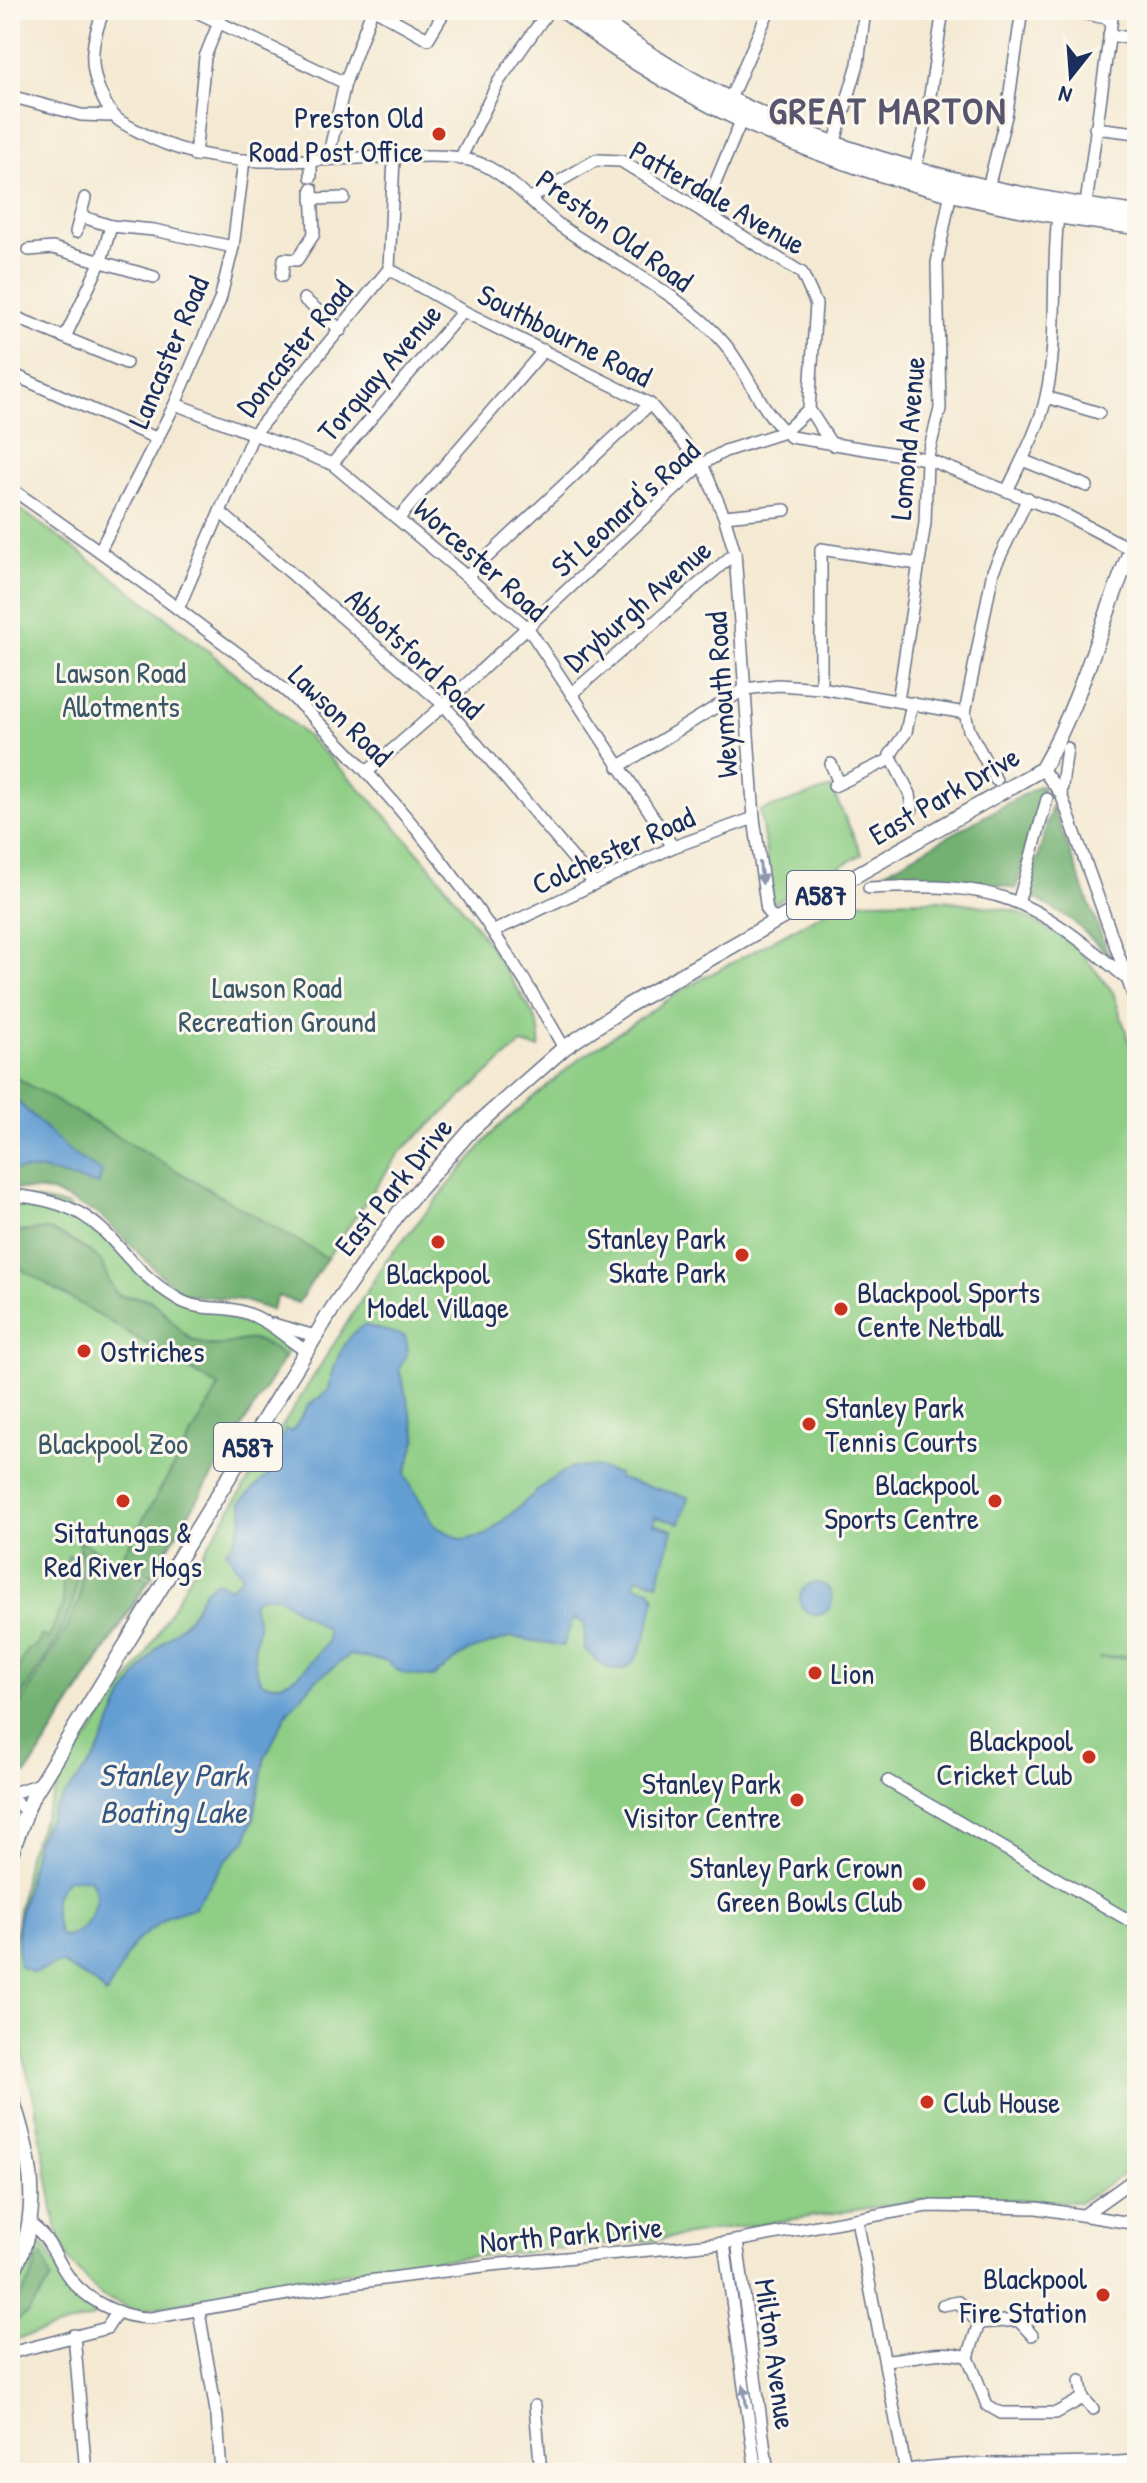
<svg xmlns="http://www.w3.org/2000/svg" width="1147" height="2483" font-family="'Patrick Hand',sans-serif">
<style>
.green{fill:#8ece85;stroke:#547e72;stroke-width:2}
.forest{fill:#72b172;stroke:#467068;stroke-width:2}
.water{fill:#639ed3;stroke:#3f6698;stroke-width:2;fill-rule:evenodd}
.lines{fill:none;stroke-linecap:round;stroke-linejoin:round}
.minor-casing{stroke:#677087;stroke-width:14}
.major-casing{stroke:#677087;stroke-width:17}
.highway-casing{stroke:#677087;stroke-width:19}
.minor{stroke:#fff;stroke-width:11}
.major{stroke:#fff;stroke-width:14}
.highway{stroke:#fff;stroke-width:16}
.oneway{fill:#8d97ae}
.poi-dot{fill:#c8321e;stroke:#fbf7ec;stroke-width:3}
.labels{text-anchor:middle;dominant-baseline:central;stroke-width:6;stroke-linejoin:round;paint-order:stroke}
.shield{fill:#fbf7ec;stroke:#5e6b89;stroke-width:2}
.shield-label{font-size:28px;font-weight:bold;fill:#1b2f5e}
.poi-label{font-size:30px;fill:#1b2f5e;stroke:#fbf7ec;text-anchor:end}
.street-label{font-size:30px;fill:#1b2f5e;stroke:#fbf7ec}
.park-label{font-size:30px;fill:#385768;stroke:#fbf7ec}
.water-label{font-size:32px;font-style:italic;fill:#345687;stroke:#fbf7ec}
.district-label{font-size:38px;font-weight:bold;letter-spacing:2px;fill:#58556e;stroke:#fbf7ec}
</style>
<rect width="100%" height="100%" fill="#fbf7ec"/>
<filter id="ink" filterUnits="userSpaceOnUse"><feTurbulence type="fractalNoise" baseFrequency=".0125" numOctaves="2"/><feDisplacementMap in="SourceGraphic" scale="16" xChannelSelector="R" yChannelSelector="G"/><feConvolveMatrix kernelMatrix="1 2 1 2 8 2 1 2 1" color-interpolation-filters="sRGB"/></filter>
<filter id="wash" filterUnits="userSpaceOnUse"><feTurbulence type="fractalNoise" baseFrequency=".006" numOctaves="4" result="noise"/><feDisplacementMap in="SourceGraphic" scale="32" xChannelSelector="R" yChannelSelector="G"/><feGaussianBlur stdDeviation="1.8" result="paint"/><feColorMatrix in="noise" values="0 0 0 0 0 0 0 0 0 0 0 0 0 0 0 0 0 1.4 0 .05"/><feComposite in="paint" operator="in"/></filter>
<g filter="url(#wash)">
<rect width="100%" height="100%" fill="#f4e9d2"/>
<g class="green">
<path d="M10 502C194 634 386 778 507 973 519 994 546 1023 539 1048L521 1044 400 1152 327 1258 10 1074Z"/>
<path d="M831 788 862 854 773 904 760 811Z"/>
<path d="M944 900 1016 911 1073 943 1113 992 1137 1065V1655L1098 1658 1137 1657V2166L1080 2202 935 2198 654 2240 434 2260 323 2276 143 2310 128 2308 100 2295 68 2260 56 2226 35 2104 10 2002V1965L28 1855 62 1776 144 1658 203 1553 387 1259 496 1129 579 1059 687 987 829 910 865 901Z"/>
<path d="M10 1195 68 1206 179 1300 228 1308 291 1340 284 1358C246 1320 231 1356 197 1342 177 1333 168 1310 149 1300 140 1296 128 1298 118 1295 108 1284 107 1274 101 1262 97 1254 57 1231 47 1230 34 1229 24 1234 10 1230Z"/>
<path d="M10 1262 219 1387 227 1385 156 1570 27 1773 10 1783Z"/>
<path d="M39 2244C52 2251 56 2268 65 2280 73 2293 85 2301 99 2309L91 2318 10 2341V2299Z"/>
</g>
<g class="forest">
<path d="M1039 786 1043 788 1016 889C968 876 921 875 872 879Z"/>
<path d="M1052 805 1109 956 1072 920 1028 894Z"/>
<path d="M10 1074 327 1258 298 1303 278 1296 271 1310 241 1300 188 1295 173 1287 100 1215 52 1192 10 1188Z"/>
<path d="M10 1230C24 1234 34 1229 47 1230 57 1231 97 1255 101 1262 107 1274 108 1284 118 1295 128 1298 140 1296 149 1300 168 1310 177 1333 197 1342 232 1357 245 1319 284 1358L151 1576 121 1558 219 1387 10 1262Z"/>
<path d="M79 1540 148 1580 27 1773 10 1781V1721L68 1627 80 1598 82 1564Z"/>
<path d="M69 1555 76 1559C84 1618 37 1666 10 1714V1688L27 1649 37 1645 42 1635 48 1639 63 1603 62 1571Z"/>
<path d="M43 2256 51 2280 27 2314 10 2325V2312L32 2277 36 2261Z"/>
</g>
<g class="water">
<path d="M10 1094 72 1154 102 1172 98 1185 42 1170H10Z"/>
<path d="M364 1325 405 1336 408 1350 399 1369 417 1437 405 1475 435 1526 463 1540 486 1535 549 1481 572 1467H595L618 1474 617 1478 688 1497 680 1523 655 1517 654 1524 673 1530 658 1583 636 1577 634 1585 650 1589 655 1598C647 1635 635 1705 585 1649L584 1622 573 1619 563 1646 512 1637 466 1652 433 1677C414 1675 400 1677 387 1661L350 1655 316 1680 288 1711 265 1757 254 1817 246 1840 227 1859 194 1908 168 1916 134 1943 106 1995C99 1983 74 1973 62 1963L33 1973 18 1965V1924L37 1840 54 1809 96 1757 123 1697 155 1650 189 1618 205 1590 217 1581 230 1588 242 1576 226 1550C238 1537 246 1519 241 1502L271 1472 274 1452 286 1429 292 1432 308 1406 329 1390C333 1365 342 1339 364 1325ZM261 1596H276L327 1630V1642C310 1662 292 1692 263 1683 250 1666 254 1647 258 1628 259 1620 254 1610 252 1603ZM89 1878C106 1899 90 1930 66 1937L60 1935C52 1911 49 1898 67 1879Z"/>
<circle cx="816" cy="1599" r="16"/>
</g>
</g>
<g filter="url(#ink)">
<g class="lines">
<g class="minor-casing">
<g id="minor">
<path d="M104 10C92 39 88 62 100 92 112 120 119 122 146 135 223 175 312 157 396 157 425 156 459 153 486 166 515 181 536 208 562 227 612 262 685 296 724 343 749 373 760 412 791 437L927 459 1062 513 1136 552"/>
<path d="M193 10 345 83"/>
<path d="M376 10 428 39 443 14"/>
<path d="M1067 10 1111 19"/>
<path d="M1109 35 1137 39"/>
<path d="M10 96 81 115 110 116"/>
<path d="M729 101 769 10"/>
<path d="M1095 128 1137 133"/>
<path d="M833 148 858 64 865 10"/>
<path d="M195 156 205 57 219 22"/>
<path d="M311 158V177"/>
<path d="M328 158 345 83 372 10"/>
<path d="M460 159 499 81 549 10"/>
<path d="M915 169 925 128 943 10"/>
<path d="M988 188 1007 112 1022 10"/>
<path d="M312 199 344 198"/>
<path d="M529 199 596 160 621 161 802 273 816 304 809 409 832 445"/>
<path d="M1085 211 1113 10"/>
<path d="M703 212 741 121"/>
<path d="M80 216 111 226"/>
<path d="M76 232 85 198"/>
<path d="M29 250 53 248 154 277"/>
<path d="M389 269 463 311 650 404 702 464 724 516 735 553 754 818 767 911 773 918 781 919"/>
<path d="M282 276 284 259 297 260 314 234 312 189"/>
<path d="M304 299 341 330"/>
<path d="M10 315 126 363"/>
<path d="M66 335 101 261 111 226 154 230 233 247"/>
<path d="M10 373 158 439"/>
<path d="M1046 397 1099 413"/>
<path d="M175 404 332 464 528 628 673 847"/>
<path d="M1022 460 1087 486"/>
<path d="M332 464 463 311"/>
<path d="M10 488C75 533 139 579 202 627 231 649 262 670 289 694 402 799 489 913 564 1048"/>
<path d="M1008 489C1022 459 1039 429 1046 397 1059 338 1051 276 1058 216"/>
<path d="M220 512 444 705 593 882"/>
<path d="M724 516 785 510"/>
<path d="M400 517 544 350"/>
<path d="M100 550 175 404 220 300 233 247 244 160"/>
<path d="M467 576 650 404"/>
<path d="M178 609 253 435 389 269 394 157"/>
<path d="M821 688V549L918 564"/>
<path d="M571 694 735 553"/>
<path d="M898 701 925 523 927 459 940 409 937 263 952 186"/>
<path d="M831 764 839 783"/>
<path d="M618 767 745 689 778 685 821 688 965 713"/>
<path d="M1042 769 1061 794 1137 1006"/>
<path d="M368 771 444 705 702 464 725 451 784 432 809 409"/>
<path d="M996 780 969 730 965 713 993 571 1028 498"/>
<path d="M834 786 891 759"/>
<path d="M1061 793 1067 748"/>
<path d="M912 809 910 794 890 755 906 732 912 703"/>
<path d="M869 888C998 882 1028 895 1126 978L1137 973"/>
<path d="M1019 900 1047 799"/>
<path d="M494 931 673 847 754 818"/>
<path d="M10 1195C117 1204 104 1255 178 1299 199 1312 221 1305 243 1312 268 1319 285 1338 306 1351"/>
<path d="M273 1324 315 1336"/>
<path d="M888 1781 1137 1925"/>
<path d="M10 1794 39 1784"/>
<path d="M10 1797 27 1812"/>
<path d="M1085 2214 1137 2177"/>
<path d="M857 2220 906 2472"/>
<path d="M30 2224C47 2235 54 2253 64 2270 81 2298 118 2318 151 2318L345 2284 491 2265 724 2243 927 2206 1037 2208 1137 2224"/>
<path d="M737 2241 768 2473"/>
<path d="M724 2243 756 2473"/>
<path d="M943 2305 958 2302 979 2323"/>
<path d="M199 2312 217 2417 221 2473"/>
<path d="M74 2335 86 2473"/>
<path d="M10 2353 107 2328 118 2311"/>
<path d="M968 2357 979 2323 1018 2320 1032 2335"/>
<path d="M885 2360C914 2359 941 2348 968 2357L987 2405 1001 2413H1056L1083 2398"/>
<path d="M1080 2381 1083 2398 1093 2409"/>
<path d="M535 2406 541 2473"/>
</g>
</g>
<g class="major-casing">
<g id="major">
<path d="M10 1856 31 1799 334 1306 400 1211 472 1129 564 1048 627 1006 1042 769C1084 696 1104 612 1137 535"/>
<path d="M10 2093C31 2155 45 2216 10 2277"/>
<path d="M900 2473C978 2459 1058 2470 1137 2462"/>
</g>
</g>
<g class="highway-casing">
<g id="highway">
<path d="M564 10C725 139 934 203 1137 226"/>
<path d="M587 10C741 134 944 189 1137 214"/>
</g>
</g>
<use href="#minor" class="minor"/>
<use href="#major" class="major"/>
<use href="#highway" class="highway"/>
</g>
<defs><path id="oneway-solid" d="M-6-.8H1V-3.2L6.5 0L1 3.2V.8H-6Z" transform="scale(2)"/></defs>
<g class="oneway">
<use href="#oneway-solid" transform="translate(761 873) rotate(82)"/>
<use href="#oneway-solid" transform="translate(745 2396) rotate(-98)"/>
</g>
</g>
<g class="poi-dot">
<circle cx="439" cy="134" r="8"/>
<circle cx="438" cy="1242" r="8"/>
<circle cx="742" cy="1255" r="8"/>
<circle cx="841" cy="1309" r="8"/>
<circle cx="84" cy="1351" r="8"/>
<circle cx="809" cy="1424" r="8"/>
<circle cx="123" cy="1501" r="8"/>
<circle cx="995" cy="1501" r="8"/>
<circle cx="815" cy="1673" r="8"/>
<circle cx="1089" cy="1757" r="8"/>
<circle cx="797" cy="1800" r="8"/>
<circle cx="919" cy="1884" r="8"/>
<circle cx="927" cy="2102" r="8"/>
<circle cx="1103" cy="2295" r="8"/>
</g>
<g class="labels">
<g class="shield">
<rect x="787" y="871" width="68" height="48" rx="6"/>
<rect x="214" y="1423" width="68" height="48" rx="6"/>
</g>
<g class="shield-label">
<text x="821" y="895">A587</text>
<text x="248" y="1447">A587</text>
</g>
<g class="poi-label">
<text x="423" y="117">Preston Old<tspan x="423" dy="34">Road Post Office</tspan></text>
<text x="726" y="1238">Stanley Park<tspan x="726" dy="34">Skate Park</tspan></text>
<text x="438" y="1273" text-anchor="middle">Blackpool<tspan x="438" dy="34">Model Village</tspan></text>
<text x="857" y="1292" text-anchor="start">Blackpool Sports<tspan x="857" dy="34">Cente Netball</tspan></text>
<text x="100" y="1351" text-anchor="start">Ostriches</text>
<text x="825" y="1407" text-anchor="start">Stanley Park<tspan x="825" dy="34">Tennis Courts</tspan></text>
<text x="979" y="1484">Blackpool<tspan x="979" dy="34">Sports Centre</tspan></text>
<text x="123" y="1532" text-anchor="middle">Sitatungas &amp;<tspan x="123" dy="34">Red River Hogs</tspan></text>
<text x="831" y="1673" text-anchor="start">Lion</text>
<text x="1073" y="1740">Blackpool<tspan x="1073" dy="34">Cricket Club</tspan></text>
<text x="781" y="1783">Stanley Park<tspan x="781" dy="34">Visitor Centre</tspan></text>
<text x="903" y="1867">Stanley Park Crown<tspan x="903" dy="34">Green Bowls Club</tspan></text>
<text x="943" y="2102" text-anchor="start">Club House</text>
<text x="1087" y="2278">Blackpool<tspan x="1087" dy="34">Fire Station</tspan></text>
</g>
<g class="street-label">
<text transform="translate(718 197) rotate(30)">Patterdale Avenue</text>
<text transform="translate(615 230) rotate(36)">Preston Old Road</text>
<text transform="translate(565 335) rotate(27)">Southbourne Road</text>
<text transform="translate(294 348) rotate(-51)">Doncaster Road</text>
<text transform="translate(168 352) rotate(-67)">Lancaster Road</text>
<text transform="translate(379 372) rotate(-49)">Torquay Avenue</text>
<text transform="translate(907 438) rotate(-85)">Lomond Avenue</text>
<text transform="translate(625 508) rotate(-42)">St Leonard's Road</text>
<text transform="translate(481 559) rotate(42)">Worcester Road</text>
<text transform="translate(637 605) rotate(-41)">Dryburgh Avenue</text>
<text transform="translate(415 653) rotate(43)">Abbotsford Road</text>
<text transform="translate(721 695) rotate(-94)">Weymouth Road</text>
<text transform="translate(341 715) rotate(44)">Lawson Road</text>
<text transform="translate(944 795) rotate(-30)">East Park Drive</text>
<text transform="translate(613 850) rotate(-24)">Colchester Road</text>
<text transform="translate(393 1186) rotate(-51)">East Park Drive</text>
<text transform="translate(571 2234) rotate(-5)">North Park Drive</text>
<text transform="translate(776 2354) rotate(82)">Milton Avenue</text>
</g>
<g class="park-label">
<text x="121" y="672">Lawson Road<tspan x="121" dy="34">Allotments</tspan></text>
<text x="277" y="987">Lawson Road<tspan x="277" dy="34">Recreation Ground</tspan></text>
<text x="113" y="1443">Blackpool Zoo</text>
</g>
<g class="water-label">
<text x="173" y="1774">Stanley Park<tspan x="173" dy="37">Boating Lake</tspan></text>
</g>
<g class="district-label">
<text x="888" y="110">GREAT MARTON</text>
</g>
</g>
<rect width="1147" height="2483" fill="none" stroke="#fbf7ec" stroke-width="40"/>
<g transform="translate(1071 76) rotate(197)" stroke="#fbf7ec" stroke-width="6" paint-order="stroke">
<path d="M0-6L14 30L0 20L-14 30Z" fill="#1b2f5e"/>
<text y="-12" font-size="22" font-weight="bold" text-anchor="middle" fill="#1b2f5e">N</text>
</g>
</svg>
